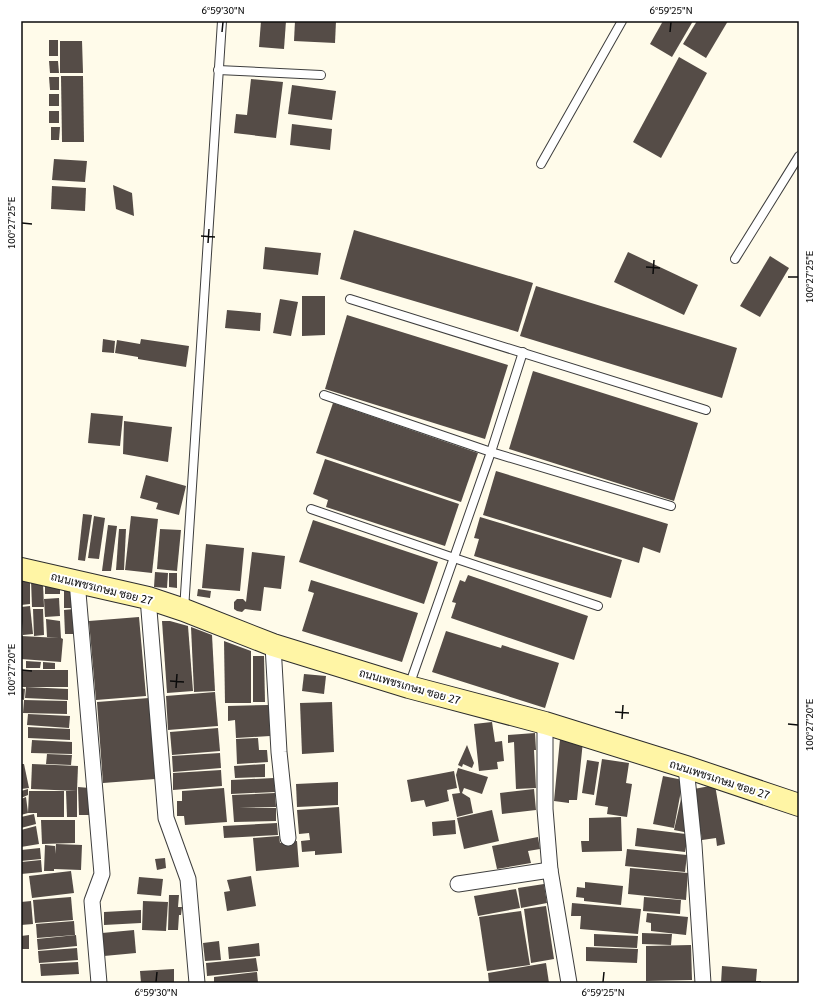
<svg xmlns="http://www.w3.org/2000/svg" width="820" height="1004" font-family="Georgia,Sarabun,serif">
<style>
.building{fill:#554c47}
.lines{fill:none;stroke-linecap:round;stroke-linejoin:round}
.lane-casing{stroke:#3e3e3e;stroke-width:10}
.street-casing{stroke:#3e3e3e;stroke-width:17}
.secondary-casing{stroke:#2d2d2d;stroke-width:24}
.lane{stroke:#fff;stroke-width:8}
.street{stroke:#fff;stroke-width:15}
.secondary{stroke:#fff5a5;stroke-width:22}
.ticks{fill:none;stroke:#0b0b0b;stroke-width:1.5}
.labels{text-anchor:middle;dominant-baseline:central;stroke-width:4;stroke-linejoin:round;paint-order:stroke}
.street-label{font-size:11px;fill:#0b0b0b;stroke:#fff}
.neatline{fill:none;stroke:#0b0b0b;stroke-width:1.5}
.ticks-label{font-size:10px;text-anchor:middle;fill:#0b0b0b}
</style>
<rect width="100%" height="100%" fill="#fffbea"/>
<g class="building">
<path d="M261 21H286L284 49 259 47Z"/>
<path d="M295 21H336L335 43 294 41Z"/>
<path d="M663 21H693L672 57 650 44Z"/>
<path d="M697 21H728L706 58 683 44Z"/>
<rect x="49" y="40" width="9" height="16"/>
<path d="M60 41H82L83 73H60Z"/>
<path d="M679 57 707 73 661 158 633 142Z"/>
<path d="M49 61H58L59 73H50Z"/>
<path d="M61 76H83L84 142H62Z"/>
<path d="M49 77H59V90H50Z"/>
<path d="M251 79 283 82 276 138 234 133 236 114 247 115Z"/>
<path d="M292 85 336 91 332 120 288 114Z"/>
<rect x="49" y="94" width="10" height="12"/>
<rect x="49" y="111" width="10" height="12"/>
<path d="M292 124 332 129 330 150 290 145Z"/>
<path d="M51 127H60L59 140H51Z"/>
<path d="M54 159 87 161 85 182 52 180Z"/>
<path d="M113 185 132 193 134 216 116 209Z"/>
<path d="M52 186 86 188 85 211 51 209Z"/>
<path d="M354 230 533 283 518 332 340 279Z"/>
<path d="M265 247 321 253 318 275 263 269Z"/>
<path d="M628 252 698 285 684 315 614 282Z"/>
<path d="M770 256 789 268 760 317 740 306Z"/>
<path d="M536 286 737 348 722 398 520 336Z"/>
<path d="M302 296H325V335L302 336Z"/>
<path d="M280 299 298 302 291 336 273 333Z"/>
<path d="M227 310 261 313 260 331 225 328Z"/>
<path d="M347 315 508 365 485 439 325 389Z"/>
<path d="M103 339 115 341 114 353 102 352Z"/>
<path d="M141 339 189 346 186 367 138 359V357L115 353 117 340 140 344Z"/>
<path d="M533 371 698 423 674 501 509 449Z"/>
<path d="M333 403 478 453 461 502 316 453Z"/>
<path d="M91 413 123 416 120 446 88 443Z"/>
<path d="M124 421 172 427 168 462 123 454Z"/>
<path d="M325 459 459 504 445 546 326 507 328 500 313 494Z"/>
<path d="M496 471 668 524 660 553 643 547 639 563 483 515Z"/>
<path d="M146 475 186 486 179 515 156 509 158 503 140 498Z"/>
<path d="M83 514 92 515 85 561 78 560Z"/>
<path d="M94 516 105 518 99 559 88 558Z"/>
<path d="M131 516 158 519 152 573 125 570Z"/>
<path d="M480 517 622 560 611 598 474 556 479 539 474 538Z"/>
<path d="M313 520 438 562 424 604 299 562Z"/>
<path d="M108 525 117 526 111 571H102Z"/>
<path d="M119 529H126L124 570H116Z"/>
<path d="M160 529 181 530 177 571 157 569Z"/>
<path d="M206 544 244 548 240 591 202 588Z"/>
<path d="M252 552 285 556 281 589 264 587 261 611 245 609 242 612 237 611 234 609V602L237 599H243L246 602Z"/>
<path d="M155 572 168 573 167 588 154 587Z"/>
<path d="M169 573H177V588L169 587Z"/>
<path d="M468 575 588 616 574 660 451 618 456 603 452 602 460 580 465 582Z"/>
<path d="M21 578 30 581V604L21 605Z"/>
<path d="M31 580 43 584 44 607H32Z"/>
<path d="M311 580 418 613 402 662 302 631 314 593 308 591Z"/>
<path d="M45 585 60 589V594H45Z"/>
<rect x="64" y="589" width="10" height="19"/>
<path d="M198 589 211 591 210 598 197 596Z"/>
<path d="M59 598 60 616 45 617 44 599Z"/>
<path d="M30 606 33 634 23 635 21 607Z"/>
<path d="M33 609H43L44 635 34 636Z"/>
<path d="M74 609 75 634H65L64 610Z"/>
<path d="M139 617 146 696 96 700 89 621Z"/>
<path d="M46 619 60 621 61 638 63 639 61 662 21 659V636L59 638 47 637Z"/>
<path d="M162 621H170L188 626 193 691 167 693Z"/>
<path d="M191 627 212 635 215 691 194 692Z"/>
<path d="M446 631 501 648 502 645 559 663 545 708 432 672Z"/>
<path d="M224 641 251 651V703H225Z"/>
<path d="M253 656H264L265 702H253Z"/>
<path d="M26 661 41 662 40 668H26Z"/>
<path d="M43 662 55 663V669H43Z"/>
<rect x="21" y="670" width="47" height="17"/>
<path d="M304 674 326 676 324 694 302 691Z"/>
<path d="M26 687 68 689V700L25 698Z"/>
<path d="M21 688 25 689 24 700 67 701V714L23 713 24 700 21 699Z"/>
<path d="M215 692 218 726 168 730 166 696Z"/>
<path d="M149 698 155 779 103 783 97 702Z"/>
<path d="M332 702 334 752 302 754 300 703Z"/>
<path d="M269 705 270 736 236 738 235 720 228 721V706Z"/>
<path d="M28 714 70 716 69 728 27 725Z"/>
<path d="M492 722 495 742 502 741 504 761 497 762 498 769 479 771 474 724Z"/>
<path d="M28 727 70 729V740L28 738Z"/>
<path d="M218 728 220 751 172 755 170 732Z"/>
<path d="M535 733 536 750H534L536 788 516 789 514 742 508 743V735Z"/>
<path d="M258 738 259 750H267L268 762 237 764 236 739Z"/>
<path d="M560 739 583 741 577 800H569V803L554 801Z"/>
<path d="M32 740 72 742V754L31 753Z"/>
<path d="M467 745 474 763 472 768 463 764 462 767 458 765Z"/>
<path d="M220 753 221 768 173 772 172 756Z"/>
<path d="M47 754 72 755 71 765 46 764Z"/>
<path d="M602 759 629 763 626 783 632 784 627 817 607 814 608 807 595 805Z"/>
<path d="M587 760 599 762 594 795 582 793Z"/>
<path d="M21 764H24L29 788 21 789Z"/>
<path d="M32 764 78 766 77 791 31 789Z"/>
<path d="M265 764V777L235 778 234 766Z"/>
<path d="M458 768 488 777 482 794 464 788 462 793 470 798 473 813 457 817 452 794 460 793 456 775Z"/>
<path d="M221 770 222 786 173 790V773Z"/>
<path d="M454 771 457 788 447 790 449 801 426 807 424 800 411 802 407 780Z"/>
<path d="M663 776 683 780 674 828 653 824Z"/>
<path d="M274 778 275 792 231 794V780Z"/>
<path d="M338 782V805L297 807 296 784Z"/>
<path d="M715 785 725 844 717 846 716 838 702 840 694 789Z"/>
<path d="M78 787 90 788 91 815H79Z"/>
<path d="M224 788 227 822 185 825 184 816H177V801H182V791Z"/>
<path d="M28 789V795L21 798V791Z"/>
<path d="M534 789 536 810 502 814 500 793Z"/>
<path d="M29 791H64V817H37V813H28Z"/>
<path d="M66 791H77V817H67Z"/>
<path d="M275 793 276 807 239 808H276V821L234 822 232 795Z"/>
<path d="M26 797 28 813 21 815V799Z"/>
<path d="M681 799H685L689 833 674 830Z"/>
<path d="M339 807 342 853 315 855V851L302 852 301 841 310 840 309 833 299 834 297 810Z"/>
<path d="M492 810 499 841 464 849 457 818Z"/>
<path d="M34 814 36 824 21 828V817Z"/>
<path d="M621 817 622 851 582 852 581 841H589V818Z"/>
<path d="M41 820H75V843L42 844Z"/>
<path d="M455 820 456 834 433 836 432 822Z"/>
<path d="M277 823 278 835 224 838 223 826Z"/>
<path d="M36 826 39 844 21 847V830Z"/>
<path d="M637 828 686 834 685 841H687L685 852 635 846Z"/>
<path d="M279 836 280 843 297 841 299 867 256 871 253 838Z"/>
<path d="M538 837 540 849 528 851 531 863 497 869 492 846Z"/>
<path d="M56 844 82 845 81 870 54 869V871H44L45 845 55 846V854Z"/>
<path d="M40 848 41 859 21 861V850Z"/>
<path d="M627 849 687 855 685 872 625 866Z"/>
<path d="M165 858 166 868 157 870 155 859Z"/>
<path d="M41 860 42 872 21 874V862Z"/>
<path d="M630 868 688 873 686 900 628 894Z"/>
<path d="M71 871 74 893 32 898 29 876Z"/>
<path d="M251 876 256 906 227 911 224 892 230 891 227 880Z"/>
<path d="M139 877 163 879 161 896 137 894Z"/>
<path d="M585 882 623 886 621 905 584 901V898L576 897 577 887 585 888Z"/>
<path d="M544 884 547 903 521 908 518 888Z"/>
<path d="M516 889 520 908 478 916 474 896Z"/>
<path d="M169 895H179L178 907H182L181 915H179L178 930H168Z"/>
<path d="M71 897 73 920 35 923 33 900Z"/>
<path d="M644 897 681 900 680 914 643 911Z"/>
<path d="M31 901 33 924 21 925V902Z"/>
<path d="M143 901 168 902 166 931 142 930Z"/>
<path d="M572 903 641 909 638 934 580 929 581 916H571Z"/>
<path d="M546 906 554 959 531 963 524 909Z"/>
<path d="M141 910V923L104 925V912Z"/>
<path d="M521 911 530 965 487 971 479 917Z"/>
<path d="M647 913 688 917 686 935 651 931V923L646 922Z"/>
<path d="M74 921 75 935 37 938 36 924Z"/>
<path d="M134 930 136 953 104 956 102 933Z"/>
<path d="M642 933 672 934 671 945 642 944Z"/>
<path d="M594 934 638 936 637 948 594 946Z"/>
<path d="M29 935V949H21V936Z"/>
<path d="M76 935 77 946 38 950 37 939Z"/>
<path d="M219 941 221 960 205 961 203 943Z"/>
<path d="M259 943 260 956 229 959 228 947Z"/>
<path d="M691 945 692 980 646 981V946Z"/>
<path d="M586 947 638 949 637 963 586 961Z"/>
<path d="M77 948 78 960 39 963 38 951Z"/>
<path d="M256 958 258 971 207 976 206 963Z"/>
<path d="M78 962 79 974 41 976 40 964Z"/>
<path d="M546 963 549 983H489L488 973Z"/>
<path d="M722 966 757 969 756 981H761V983H721Z"/>
<path d="M174 969V983H141L140 971Z"/>
<path d="M257 972 258 983H214V977Z"/>
</g>
<g class="lines">
<g class="lane-casing">
<g id="lane">
<path d="M218 70 321 75"/>
<path d="M541 164 622 21"/>
<path d="M735 259 799 156"/>
<path d="M350 299 706 410"/>
<path d="M324 395 491 452 671 506"/>
<path d="M311 509 454 558 598 606"/>
<path d="M184 610 222 21"/>
<path d="M409 686 491 452 523 352"/>
</g>
</g>
<g class="street-casing">
<g id="street">
<path d="M77 581 102 874 92 901 99 983"/>
<path d="M148 598 166 818 188 879 197 983"/>
<path d="M273 645 279 752 288 838"/>
<path d="M545 723V809L550 870 569 983"/>
<path d="M686 767 694 845 703 983"/>
<path d="M458 884 550 870"/>
</g>
</g>
<g class="secondary-casing">
<path id="secondary" d="M21 569 148 598 184 610 273 645 409 687 545 723 686 767 799 805"/>
</g>
<use href="#lane" class="lane"/>
<use href="#street" class="street"/>
<use href="#secondary" class="secondary"/>
</g>
<path class="ticks" d="M222 32 223 22M670 32 671 22M22 223 32 224M201 236 215 237M208 243 209 229M646 267 660 268M653 274 654 260M788 277H798M22 670 32 671M170 681 184 682M176 688 177 674M615 712 629 713M622 719 623 705M788 724 798 725M156 982 157 972M603 982 604 972"/>
<g class="labels">
<g class="street-label">
<text transform="translate(102 588) rotate(14)">ถนนเพชรเกษม ซอย 27</text>
<text transform="translate(410 686) rotate(16)">ถนนเพชรเกษม ซอย 27</text>
<text transform="translate(720 779) rotate(18)">ถนนเพชรเกษม ซอย 27</text>
</g>
</g>
<rect width="820" height="1004" fill="none" stroke="#ffffff" stroke-width="44"/>
<rect x="22" y="22" width="776" height="960" class="neatline"/>
<g class="ticks-label">
<text x="223" y="14">6°59'30"N</text>
<text x="671" y="14">6°59'25"N</text>
<text transform="translate(11 223) rotate(-90)" y="4">100°27'25"E</text>
<text transform="translate(809 277) rotate(-90)" y="4">100°27'25"E</text>
<text transform="translate(11 670) rotate(-90)" y="4">100°27'20"E</text>
<text transform="translate(809 725) rotate(-90)" y="4">100°27'20"E</text>
<text x="156" y="996">6°59'30"N</text>
<text x="603" y="996">6°59'25"N</text>
</g>
</svg>
